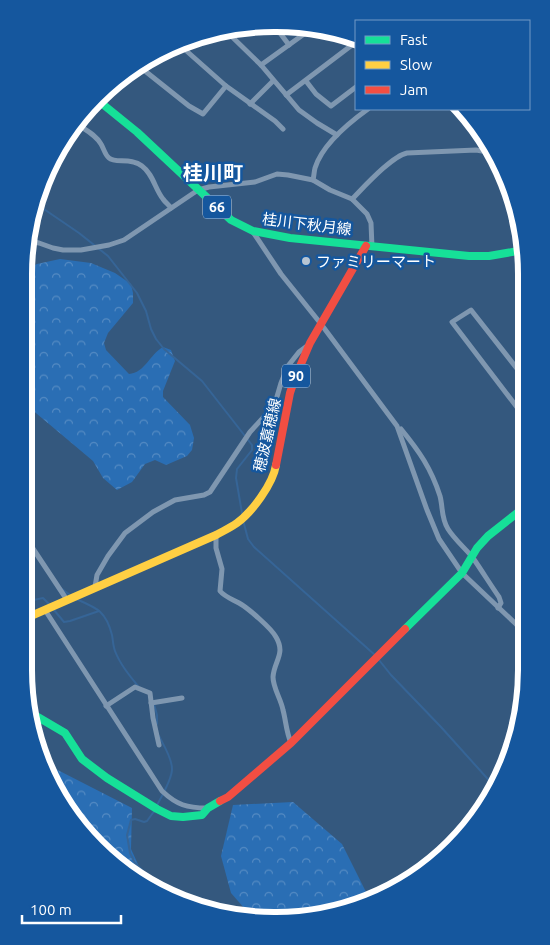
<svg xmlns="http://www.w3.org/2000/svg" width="550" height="945" font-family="Ubuntu,'Noto Sans JP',sans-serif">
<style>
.forest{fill:url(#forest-crowns)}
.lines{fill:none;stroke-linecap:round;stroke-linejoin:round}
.stream{stroke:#366597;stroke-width:2}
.street{stroke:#7f97b0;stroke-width:5}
.fast{stroke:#16e098;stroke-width:8}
.slow{stroke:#ffcf43;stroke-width:8}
.jam{stroke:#f24e42;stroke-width:8}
.poi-dot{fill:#b8c5d2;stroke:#15579e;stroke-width:2}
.labels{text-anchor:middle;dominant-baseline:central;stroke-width:5;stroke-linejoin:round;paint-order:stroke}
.shield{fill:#15579e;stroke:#b9cde2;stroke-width:1}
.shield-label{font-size:14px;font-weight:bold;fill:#fff}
.street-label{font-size:15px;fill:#fff;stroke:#15579e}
.poi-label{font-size:15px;fill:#fff;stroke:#15579e;text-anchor:start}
.district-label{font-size:20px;font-weight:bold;fill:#fff;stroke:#15579e}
.rim{fill:none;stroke:#fff;stroke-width:6}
</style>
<defs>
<pattern id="forest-crowns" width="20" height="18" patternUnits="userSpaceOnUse" patternTransform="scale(1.25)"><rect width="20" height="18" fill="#2a6eb4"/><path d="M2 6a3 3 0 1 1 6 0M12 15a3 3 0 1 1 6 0" fill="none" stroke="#558bc3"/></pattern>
</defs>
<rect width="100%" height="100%" fill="#34587e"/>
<g class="forest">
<path d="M60 259 91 263 115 273 131 284 133 293V303L108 333 104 343 106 350 129 374C145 373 150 354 163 347L171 350 175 361 163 391V397L190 425 194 438 192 450 187 456 166 465 155 460 145 464 132 482 117 490 103 478 93 461 24 403V270L37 264Z"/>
<path d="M44 763 132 808 131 849 147 884 135 879 75 823Z"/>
<path d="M293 802 342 844 371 902 291 921 252 917 231 893 221 856 233 805Z"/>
</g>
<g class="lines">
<g class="stream">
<path d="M35 203 79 233 108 256 137 293 146 311 151 329 156 339 164 349 202 381 252 445V450L237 469 236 478 242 513"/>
<path d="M243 520 248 539 254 547 376 656"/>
<path d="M62 589 70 595"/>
<path d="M76 599C97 608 106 611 112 635 113 640 113 646 115 651 120 664 129 675 138 686"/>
<path d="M24 602 43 598 49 604"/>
<path d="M54 610 64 622 70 621 99 611"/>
<path d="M379 660 391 675 441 727 495 787"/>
<path d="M154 704 157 715V724"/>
<path d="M157 805C162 796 172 779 172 769 172 758 164 746 159 736"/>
<path d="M152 886 151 879 135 863 130 853 127 835 131 820 135 819 144 822 147 821 155 810"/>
</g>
<g class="street">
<path d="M224 29 261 65 299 110 317 123 337 135"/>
<path d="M277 29 289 45"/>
<path d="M182 47 226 86 275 121 283 129"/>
<path d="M261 65 311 29"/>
<path d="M140 67 189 106 203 114 226 86"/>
<path d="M306 81 316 94 331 106 356 87"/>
<path d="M286 95 356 42"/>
<path d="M250 104 273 81"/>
<path d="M77 124C86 130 96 135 101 144 104 149 105 155 109 158 115 164 131 157 142 166 153 174 155 189 163 199 165 202 169 205 171 208"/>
<path d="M313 180C314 176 314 172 315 168 322 145 350 122 368 109"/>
<path d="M352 199C364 187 392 156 407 153L476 150 494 153"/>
<path d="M253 232 281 274 321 324 397 426 427 510 439 539 462 573 516 624 526 635"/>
<path d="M28 241 39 243 53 248 63 250H81L109 245 124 240 198 190 209 187 255 182 277 174 288 175 313 180 330 190 352 199 367 214 371 223 372 247"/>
<path d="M518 371 526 365"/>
<path d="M526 380 471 310 452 322 526 419"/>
<path d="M401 429C419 451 431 468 440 496 443 507 441 518 448 529 455 540 465 548 473 558 482 571 490 584 499 597L501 603 498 608"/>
<path d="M24 535 67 600"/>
<path d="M216 535V548L222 569 220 591C225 597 232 599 239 603 248 608 271 628 276 637 286 654 274 661 273 677 273 688 281 699 283 710 286 721 286 731 291 743"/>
<path d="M95 587 97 575 108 556 125 533 153 512 175 500 204 495 210 492 250 432 271 409 276 400 281 383 288 366 299 352 307 346"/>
<path d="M45 610 162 791C177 805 187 808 207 808"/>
<path d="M151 703 182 698"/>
<path d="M106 706 135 687 150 693 153 718 159 745"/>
</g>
<g class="fast">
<path d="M100 102 137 132 231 220 253 231 290 238 469 256H489L524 250"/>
<path d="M405 629 462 573 477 548 488 536 526 506"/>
<path d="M31 713 65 733 82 759 107 778 157 809 171 816 183 817 202 815 208 808 220 801"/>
</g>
<path class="slow" d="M24 619 216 535C223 531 230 528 237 523 252 512 273 484 276 465"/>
<g class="jam">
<path d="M276 465 290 393 295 378 310 343 366 246"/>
<path d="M220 801 228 797 291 743 405 629"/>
</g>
</g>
<circle class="poi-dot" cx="306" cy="261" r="5"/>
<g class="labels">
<g class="shield">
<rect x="203" y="195.5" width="28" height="23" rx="4"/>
<rect x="282" y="364.5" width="28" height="23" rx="4"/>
</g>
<g class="shield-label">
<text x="217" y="207">66</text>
<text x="296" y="376">90</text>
</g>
<g class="street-label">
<text transform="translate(307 224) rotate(7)">桂川下秋月線</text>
<text transform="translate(267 435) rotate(-77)">穂波嘉穂線</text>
</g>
<g class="poi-label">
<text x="316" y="261">ファミリーマート</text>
</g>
<g class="district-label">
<text x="213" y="172">桂川町</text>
</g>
</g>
<path d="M0 0H550V945H0ZM274 32H276A242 242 0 0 1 518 274V670A242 242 0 0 1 276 912H274A242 242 0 0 1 32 670V274A242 242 0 0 1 274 32Z" fill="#15579e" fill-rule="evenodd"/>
<path class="rim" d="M274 32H276A242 242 0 0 1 518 274V670A242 242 0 0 1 276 912H274A242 242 0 0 1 32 670V274A242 242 0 0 1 274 32Z"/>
<rect x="355" y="20" width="175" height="90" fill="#15579e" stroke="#739ac5"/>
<rect x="365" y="36" width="25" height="8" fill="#16e098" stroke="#739ac5"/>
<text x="400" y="45" font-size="15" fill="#ffffff">Fast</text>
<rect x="365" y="61" width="25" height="8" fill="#ffcf43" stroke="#739ac5"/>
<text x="400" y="70" font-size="15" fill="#ffffff">Slow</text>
<rect x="365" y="86" width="25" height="8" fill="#f24e42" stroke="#739ac5"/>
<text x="400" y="95" font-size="15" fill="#ffffff">Jam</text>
<path d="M22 915v8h99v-8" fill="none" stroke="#ffffff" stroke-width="2.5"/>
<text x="30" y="915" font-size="15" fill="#ffffff" stroke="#15579e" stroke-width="4" paint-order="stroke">100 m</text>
</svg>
